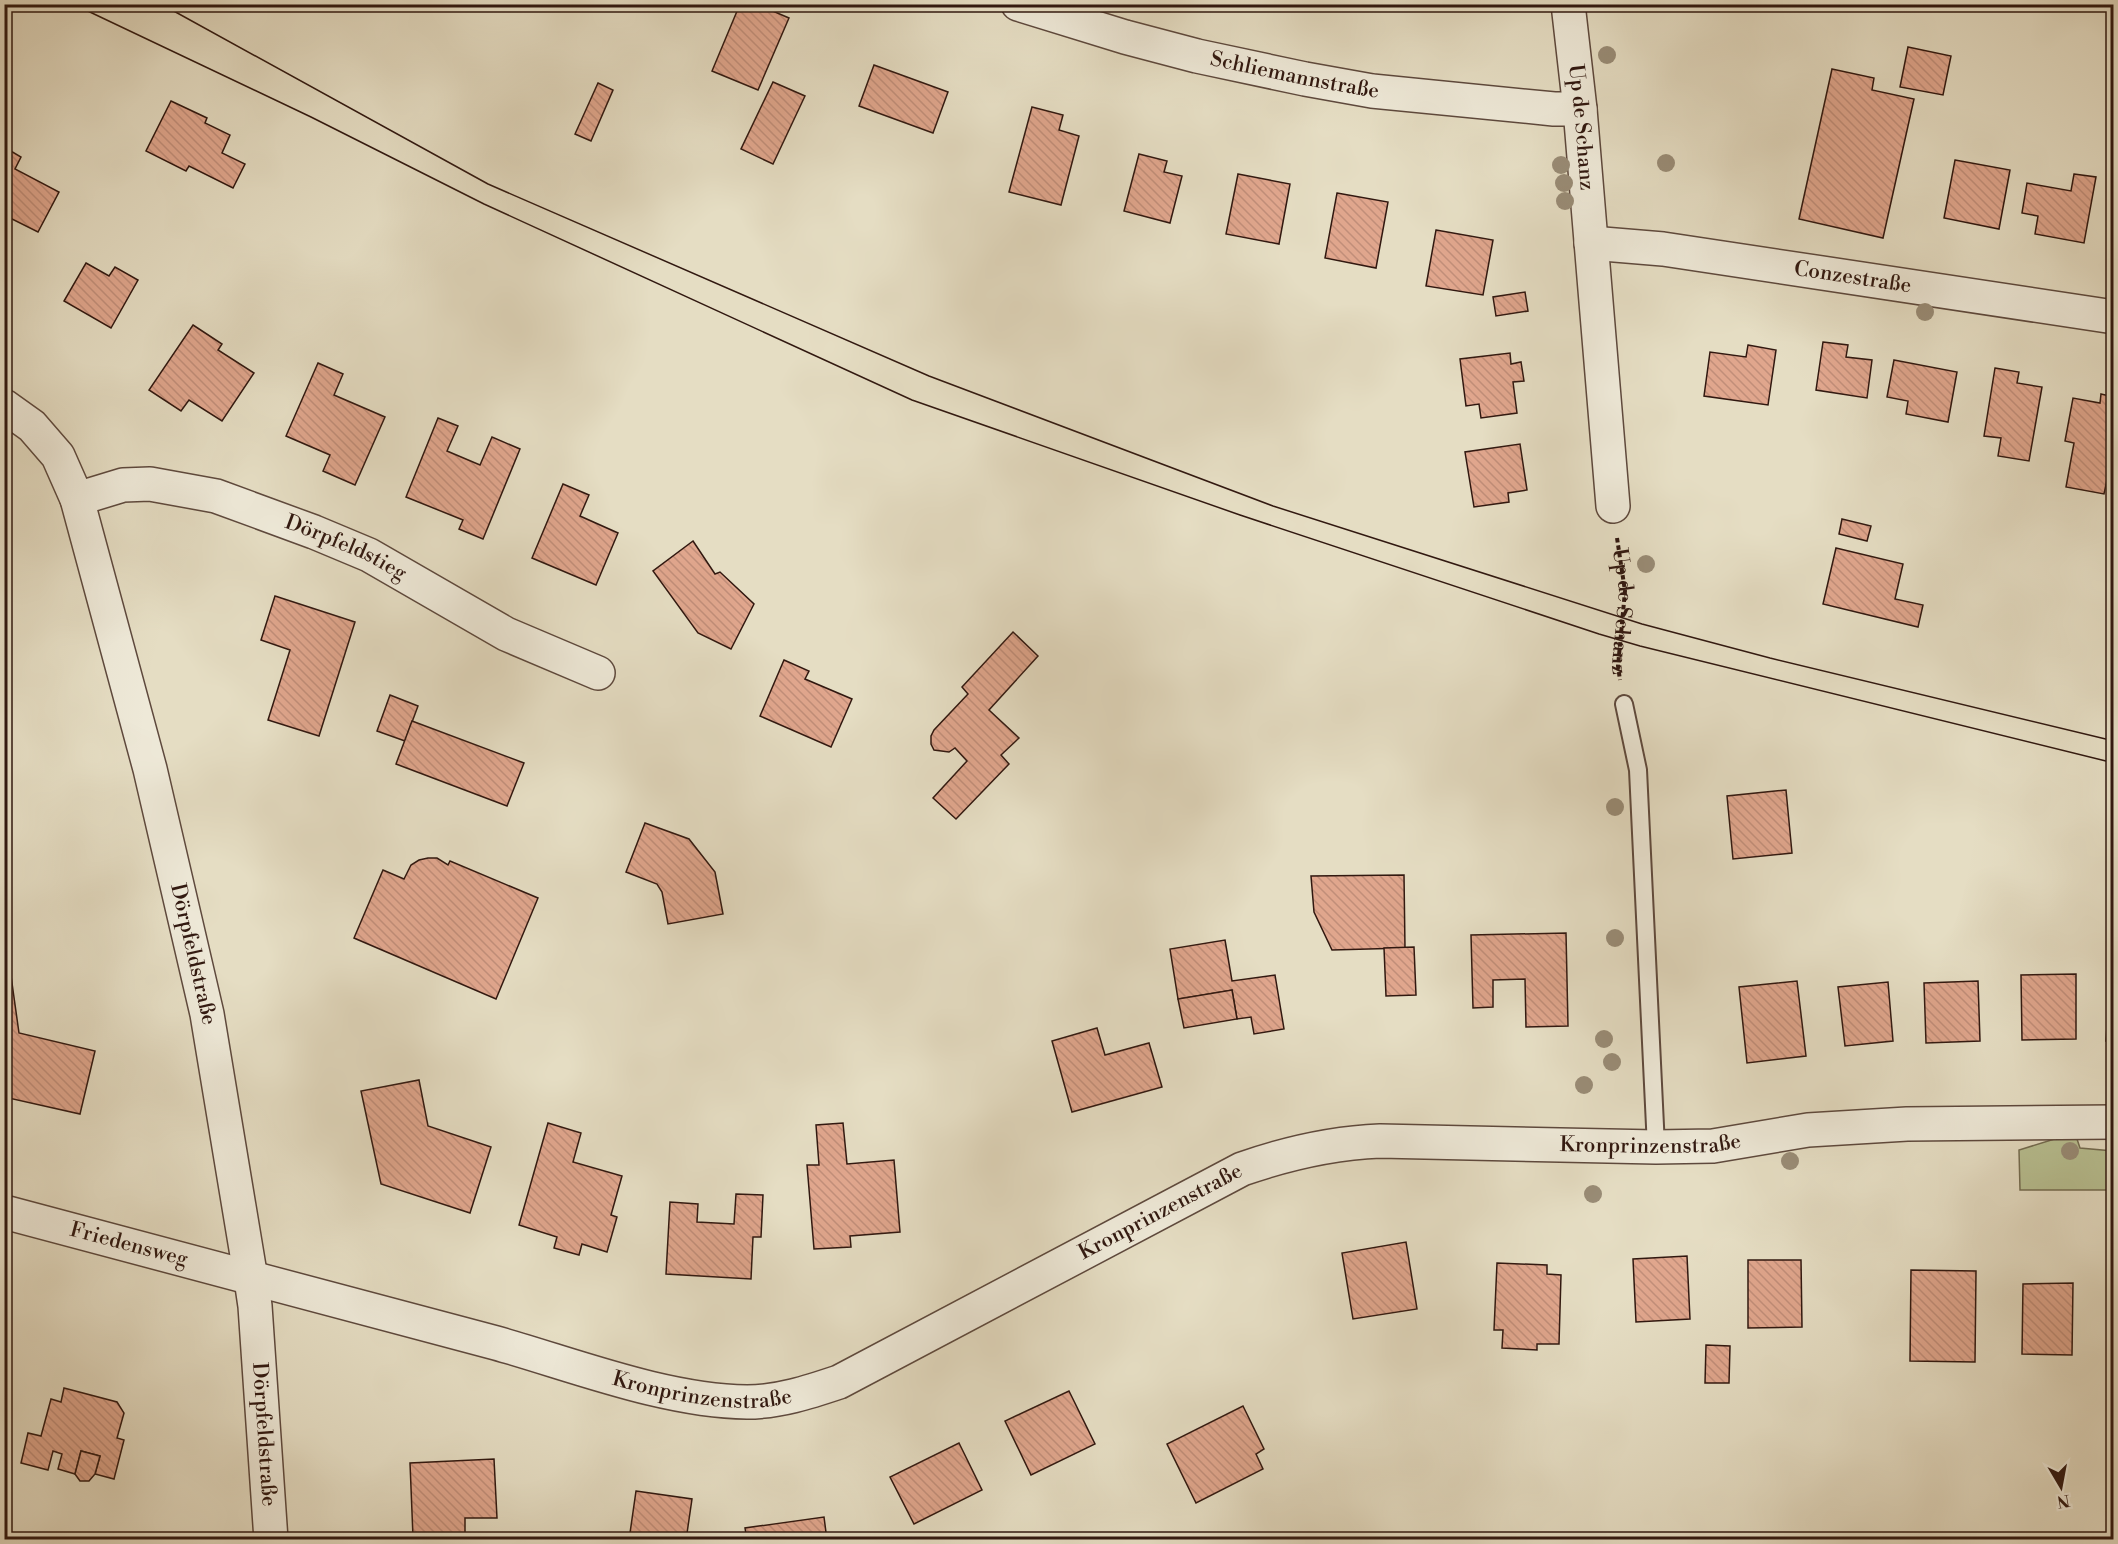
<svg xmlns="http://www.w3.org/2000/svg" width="2118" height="1544" font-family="'Libre Bodoni',serif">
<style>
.grass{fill:#b8c092;stroke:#746c51;stroke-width:1.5}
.building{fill:url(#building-back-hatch);stroke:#311810;stroke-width:1.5}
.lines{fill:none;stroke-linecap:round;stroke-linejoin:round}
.lane-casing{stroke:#5e493d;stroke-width:20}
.street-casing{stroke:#5e493d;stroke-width:36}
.path{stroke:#311810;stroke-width:4;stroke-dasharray:4.5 3;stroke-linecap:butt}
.lane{stroke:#eee9d8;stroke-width:16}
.street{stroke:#eee9d8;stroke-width:33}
.tram{stroke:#311810;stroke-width:1.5}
.tree{fill:#998c76}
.labels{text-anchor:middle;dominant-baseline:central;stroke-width:4.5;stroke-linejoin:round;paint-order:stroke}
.street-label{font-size:21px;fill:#311810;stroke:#eee9d8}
</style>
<defs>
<pattern id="building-back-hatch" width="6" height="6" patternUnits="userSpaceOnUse" patternTransform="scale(1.5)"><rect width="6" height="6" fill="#e0a68d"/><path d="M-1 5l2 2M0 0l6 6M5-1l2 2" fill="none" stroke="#c18e79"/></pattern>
</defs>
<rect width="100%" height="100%" fill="#e5ddc3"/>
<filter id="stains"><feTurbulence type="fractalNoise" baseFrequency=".00333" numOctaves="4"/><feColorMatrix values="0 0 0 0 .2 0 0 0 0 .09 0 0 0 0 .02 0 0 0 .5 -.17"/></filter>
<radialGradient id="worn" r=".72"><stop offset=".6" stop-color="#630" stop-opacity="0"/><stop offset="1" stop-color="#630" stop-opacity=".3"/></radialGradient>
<path class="grass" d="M2076 1136 2080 1148 2113 1151V1190H2020L2019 1150 2061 1137Z"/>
<g class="building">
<path d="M740 4H756L789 18 758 90 712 71Z"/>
<path d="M1908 47 1951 56 1943 95 1900 87Z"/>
<path d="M874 65 948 92 933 133 859 106Z"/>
<path d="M1832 69 1874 78 1872 90 1914 99 1883 238 1799 219Z"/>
<path d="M773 82 805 96 773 164 741 149Z"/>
<path d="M598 83 613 90 591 141 575 134Z"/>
<path d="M171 101 207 118 205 123 230 135 222 153 245 164 233 188 189 166 186 171 146 151Z"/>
<path d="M1032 107 1063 115 1059 130 1079 136 1061 205 1009 192Z"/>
<path d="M4 147 21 157 15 169 59 192 38 232 4 215Z"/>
<path d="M1139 154 1167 161 1164 172 1182 176 1170 223 1124 211Z"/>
<path d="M1955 160 2010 170 1999 229 1944 218Z"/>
<path d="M1238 174 1290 184 1279 244 1226 234Z"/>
<path d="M2074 174 2096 177 2084 243 2035 234 2038 216 2022 213 2027 183 2071 191Z"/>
<path d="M1337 193 1388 202 1376 268 1325 258Z"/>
<path d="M1436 230 1493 240 1483 295 1426 286Z"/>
<path d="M86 263 109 276 115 267 138 280 111 328 64 301Z"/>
<path d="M1525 292 1528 311 1496 316 1493 297Z"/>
<path d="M193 325 222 344 218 350 254 373 222 421 189 400 181 411 149 390Z"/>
<path d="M1823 342 1848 345 1846 357 1872 360 1867 398 1816 390Z"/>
<path d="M1748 345 1776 350 1768 405 1704 396 1710 352 1746 357Z"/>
<path d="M1510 353 1511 364 1521 362 1524 381 1513 382 1517 413 1481 418 1479 404 1466 406 1460 359Z"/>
<path d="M1894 360 1957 372 1948 422 1906 414 1908 401 1887 397Z"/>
<path d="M318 363 343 374 334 395 385 417 355 485 323 471 330 455 286 436Z"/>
<path d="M1995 368 2019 372 2017 383 2042 387 2029 461 1998 456 2001 438 1984 436Z"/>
<path d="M2101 394 2114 397V447L2104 494 2066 487 2074 443 2065 441 2073 398 2100 403Z"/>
<path d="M438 418 458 426 447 451 480 465 492 437 520 449 483 539 459 529 463 520 406 497Z"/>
<path d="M1520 444 1527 490 1508 493 1509 502 1474 507 1465 452Z"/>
<path d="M563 484 589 495 580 516 618 533 596 585 532 558Z"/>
<path d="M1842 519 1871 526 1867 541 1839 534Z"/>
<path d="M693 541 715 574 720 572 754 604 731 649 698 633 653 571Z"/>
<path d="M1836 548 1903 564 1895 599 1923 605 1918 627 1823 604Z"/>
<path d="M275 596 355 622 319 736 268 720 290 650 261 640Z"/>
<path d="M1013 632 1038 656 989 710 1019 738 1001 755 1009 764 956 819 933 798 967 761 955 748 949 752 934 750 931 744V736L934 730 968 694 962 687Z"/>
<path d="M784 660 809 671 805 679 852 699 831 747 760 716Z"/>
<path d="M390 695 418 706 405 741 377 731Z"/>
<path d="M412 721 524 763 507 806 396 764Z"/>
<path d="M1786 790 1792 853 1733 859 1727 796Z"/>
<path d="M645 823 689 839 715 872 723 914 668 924 662 892 657 884 626 872Z"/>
<path d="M428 858H437L448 865 450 861 538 898 496 999 354 938 383 870 404 879 411 865 419 860Z"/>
<path d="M1404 875 1405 948 1332 950 1314 912 1311 876Z"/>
<path d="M1566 933 1568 1026 1526 1027 1525 979 1493 980V1007L1473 1008 1471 935Z"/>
<path d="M1225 940 1232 981 1275 975 1284 1029 1254 1034 1251 1017 1237 1019 1232 990 1178 999 1170 949Z"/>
<path d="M1414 947 1416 995 1386 996 1384 948Z"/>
<path d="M2076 974V1039L2022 1040 2021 975Z"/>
<path d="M11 976 19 1033 95 1051 80 1114 4 1097V977Z"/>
<path d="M2110 980 2114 981V1041H2106Z"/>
<path d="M1797 981 1806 1056 1747 1063 1739 987Z"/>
<path d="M1978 981 1980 1041 1926 1043 1924 983Z"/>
<path d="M1888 982 1893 1041 1845 1046 1838 987Z"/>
<path d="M1232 990 1237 1019 1184 1028 1178 999Z"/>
<path d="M1097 1028 1105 1055 1149 1043 1162 1087 1072 1112 1052 1041Z"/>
<path d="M419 1080 428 1126 491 1147 470 1213 381 1184 361 1091Z"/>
<path d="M548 1123 581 1133 573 1162 622 1176 611 1215 617 1217 607 1252 582 1244 579 1255 554 1248 557 1237 519 1225Z"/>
<path d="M843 1123 847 1164 894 1160 900 1232 850 1236 851 1247 814 1249 807 1165H819L816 1125Z"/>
<path d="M736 1194 763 1195 761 1237H753L751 1279 666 1274 670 1202 698 1204 697 1222 734 1224Z"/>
<path d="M1406 1242 1417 1309 1353 1319 1342 1253Z"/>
<path d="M1687 1256 1690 1319 1636 1322 1633 1259Z"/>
<path d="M1748 1260H1801L1802 1327 1748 1328Z"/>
<path d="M1497 1263 1547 1265V1274L1561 1275 1559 1344H1537V1350L1502 1348 1503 1330H1494Z"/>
<path d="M1911 1270 1976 1271 1975 1362 1910 1361Z"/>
<path d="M2073 1283 2072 1355 2022 1354 2023 1284Z"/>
<path d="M1706 1345 1730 1346 1729 1383H1705Z"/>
<path d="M64 1388 117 1402 124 1413 117 1438 124 1440 114 1479 95 1474 100 1456 81 1451 75 1474 58 1469 62 1454 53 1451 48 1470 21 1463 28 1433 41 1436 51 1399 61 1402Z"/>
<path d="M1069 1391 1095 1444 1031 1475 1005 1421Z"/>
<path d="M1243 1406 1264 1449 1256 1454 1263 1469 1196 1503 1167 1444Z"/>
<path d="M959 1443 982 1490 914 1524 890 1477Z"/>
<path d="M81 1451 100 1456 95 1474 89 1481H80L75 1474Z"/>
<path d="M494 1459 497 1518H465V1535L413 1537 410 1463Z"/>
<path d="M636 1491 692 1499 686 1540H629Z"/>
<path d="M824 1517 827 1540H747L745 1528Z"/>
</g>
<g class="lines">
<g class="lane-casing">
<path id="lane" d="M1624 704 1638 770 1656 1147"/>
</g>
<g class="street-casing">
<g id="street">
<path id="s2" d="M1018 4 1125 37 1197 56 1305 79 1372 91 1554 109H1580"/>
<path id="s3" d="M1568 4 1580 109 1613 506"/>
<path id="s4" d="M1591 243 1663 249 2114 317"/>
<path id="s5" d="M4 406 32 426 58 456 77 499 150 769 207 1014 251 1279 255 1306 271 1540"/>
<path id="s6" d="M77 499 123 485 150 484 216 496 314 532 369 555 506 634 598 673"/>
<path id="s7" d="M4 1212C168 1255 332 1298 496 1343 574 1365 665 1401 747 1402 779 1402 809 1392 839 1382L1242 1169C1288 1153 1331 1143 1380 1141L1656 1147 1713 1146 1808 1130 1907 1124 2114 1122"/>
</g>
</g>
<path class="path" id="s1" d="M1617 538 1625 591 1618 666 1620 680"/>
<use href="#lane" class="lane"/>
<use href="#street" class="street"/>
<g class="tram">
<path d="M73 4 311 117 484 204 912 400 1240 515 1599 634 1640 646 2114 763"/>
<path d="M161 4 488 184 929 376 1273 506 1642 624 1770 658 2114 741"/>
</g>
</g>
<g class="tree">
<circle cx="1607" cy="55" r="9"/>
<circle cx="1666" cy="163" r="9"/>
<circle cx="1561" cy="165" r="9"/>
<circle cx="1564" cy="183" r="9"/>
<circle cx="1565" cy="201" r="9"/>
<circle cx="1925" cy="312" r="9"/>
<circle cx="1646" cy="564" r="9"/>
<circle cx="1615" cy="807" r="9"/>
<circle cx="1615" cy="938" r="9"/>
<circle cx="1604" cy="1039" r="9"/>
<circle cx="1612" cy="1062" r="9"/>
<circle cx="1584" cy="1085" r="9"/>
<circle cx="2070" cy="1151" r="9"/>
<circle cx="1790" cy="1161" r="9"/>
<circle cx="1593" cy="1194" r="9"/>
</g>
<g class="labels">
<g class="street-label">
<text stroke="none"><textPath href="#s2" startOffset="286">Schliemannstraße</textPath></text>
<text stroke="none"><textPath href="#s3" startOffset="124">Up de Schanz</textPath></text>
<text stroke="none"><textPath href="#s4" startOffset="264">Conzestraße</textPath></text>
<text stroke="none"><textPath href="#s6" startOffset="282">Dörpfeldstieg</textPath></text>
<text stroke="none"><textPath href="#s1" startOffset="74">Up de Schanz</textPath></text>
<text stroke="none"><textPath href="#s5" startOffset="591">Dörpfeldstraße</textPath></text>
<text stroke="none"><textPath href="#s7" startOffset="1730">Kronprinzenstraße</textPath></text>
<text stroke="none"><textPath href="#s7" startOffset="1226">Kronprinzenstraße</textPath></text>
<text stroke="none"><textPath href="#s7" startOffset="129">Friedensweg</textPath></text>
<text stroke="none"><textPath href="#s7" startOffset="722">Kronprinzenstraße</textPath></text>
<text stroke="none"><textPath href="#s5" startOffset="1077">Dörpfeldstraße</textPath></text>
</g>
</g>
<rect width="2118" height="1544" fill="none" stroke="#e5ddc3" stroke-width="24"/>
<rect x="6" y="6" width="2106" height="1532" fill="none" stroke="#311810" stroke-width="3"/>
<rect x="12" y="12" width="2094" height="1520" fill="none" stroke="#311810" stroke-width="1.5"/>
<g transform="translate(2061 1487) rotate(170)" stroke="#eee9d8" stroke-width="4.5" paint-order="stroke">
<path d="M0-4.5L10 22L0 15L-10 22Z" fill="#311810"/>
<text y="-9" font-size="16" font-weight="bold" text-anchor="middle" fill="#311810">N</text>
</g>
<rect width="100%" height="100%" filter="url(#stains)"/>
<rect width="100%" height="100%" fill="url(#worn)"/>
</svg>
